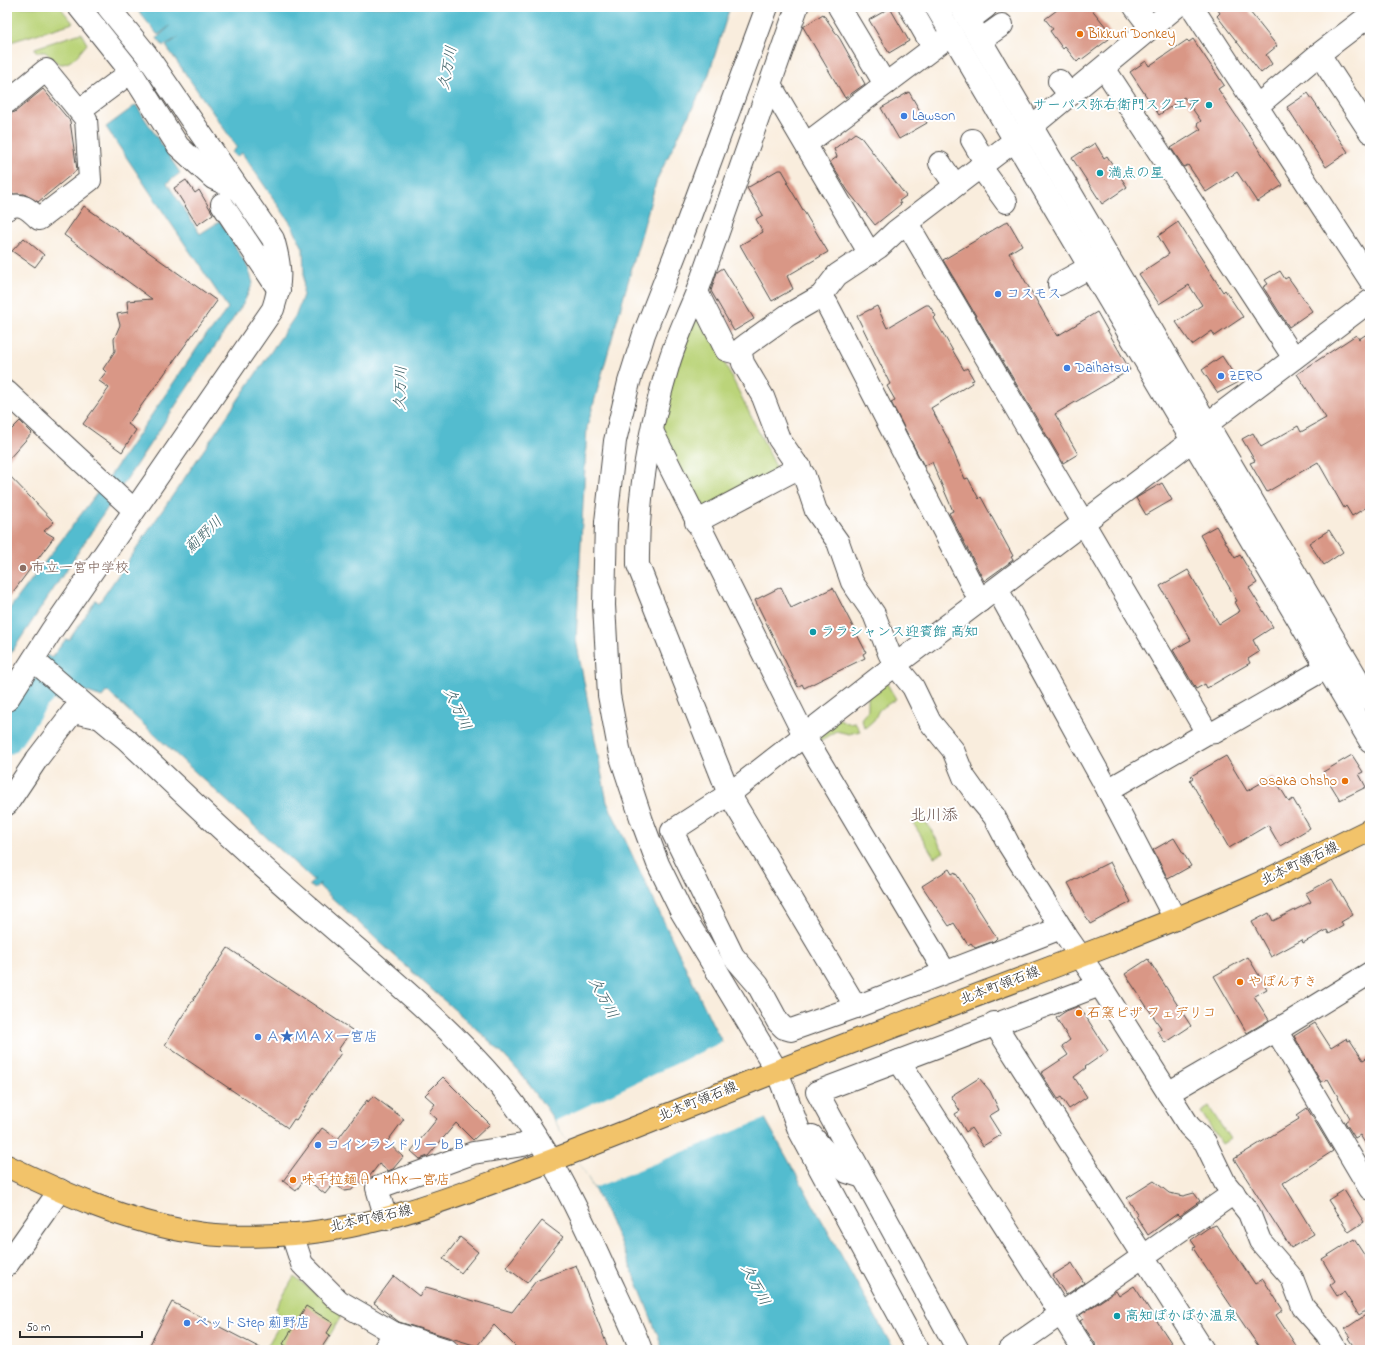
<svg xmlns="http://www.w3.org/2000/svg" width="1377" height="1357" font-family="'Indie Flower','Klee One',sans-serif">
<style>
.green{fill:#bbd47a;stroke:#738052}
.water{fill:#53bccf;stroke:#3f747d}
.pier{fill:#f9eddd}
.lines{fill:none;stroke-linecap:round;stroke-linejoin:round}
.river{stroke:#53bccf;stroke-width:29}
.building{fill:#d99786}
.minor-casing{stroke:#4a4846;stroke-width:24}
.major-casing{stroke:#4a4846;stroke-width:24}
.minor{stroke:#fff;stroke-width:22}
.major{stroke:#f2c36a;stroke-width:22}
.food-dot{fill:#e8710a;stroke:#fff;stroke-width:1.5}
.culture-dot{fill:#0f9aa8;stroke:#fff;stroke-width:1.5}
.shop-dot{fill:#3f7fe0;stroke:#fff;stroke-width:1.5}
.education-dot{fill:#8d6e63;stroke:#fff;stroke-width:1.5}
.labels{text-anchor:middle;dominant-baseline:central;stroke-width:4;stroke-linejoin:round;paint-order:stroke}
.food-label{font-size:14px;fill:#c56008;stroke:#fff;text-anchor:start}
.culture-label{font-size:14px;fill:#0d838f;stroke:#fff;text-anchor:start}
.shop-label{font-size:14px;fill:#366cbe;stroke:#fff;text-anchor:start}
.education-label{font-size:14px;fill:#785e54;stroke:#fff;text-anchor:start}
.street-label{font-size:14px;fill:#2b2b2b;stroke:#fff}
.water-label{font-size:15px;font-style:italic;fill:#395e64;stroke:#fff}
.quarter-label{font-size:16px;fill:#68514b;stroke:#fff}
</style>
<rect width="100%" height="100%" fill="#fff"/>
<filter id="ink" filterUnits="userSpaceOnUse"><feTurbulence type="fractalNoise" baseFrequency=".025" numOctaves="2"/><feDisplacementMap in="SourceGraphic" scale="8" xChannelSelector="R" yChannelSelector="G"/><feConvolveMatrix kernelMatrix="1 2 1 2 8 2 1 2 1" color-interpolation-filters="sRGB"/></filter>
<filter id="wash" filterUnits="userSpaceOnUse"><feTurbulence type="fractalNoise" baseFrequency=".012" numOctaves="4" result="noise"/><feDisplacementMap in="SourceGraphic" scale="16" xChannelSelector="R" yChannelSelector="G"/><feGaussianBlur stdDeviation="0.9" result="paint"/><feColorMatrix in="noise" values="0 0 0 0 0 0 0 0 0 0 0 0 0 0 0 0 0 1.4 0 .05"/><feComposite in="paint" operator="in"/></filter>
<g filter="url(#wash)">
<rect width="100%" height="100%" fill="#f9eddd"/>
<g class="green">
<path d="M7 7H60L73 23 7 43Z"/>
<path d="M81 33 87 44C81 51 69 68 58 63 54 61 50 55 45 52H36L35 48Z"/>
<path d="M702 317 778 471 704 508 697 505 661 432 671 384 694 318Z"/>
<path d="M886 682 896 699 879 710 874 720 865 728 861 719 868 710V695Z"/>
<path d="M838 718 847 723 855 722 860 731 849 734 836 731 818 742 819 733Z"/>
<path d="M922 815 944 852 934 857 912 821Z"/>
<path d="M1209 1107 1230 1139 1222 1144 1201 1112Z"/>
<path d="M294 1277 343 1313 321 1350H265L279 1326 276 1308Z"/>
</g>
<g class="water">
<path d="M135 7H730L708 77 657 179 587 427 576 640 607 802 713 1025 894 1350H663C628 1254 587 1159 524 1078 500 1048 467 1021 439 996 399 960 359 923 319 886L320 883 315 889 309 885 315 879 313 880 107 691 102 697 79 689 56 701 35 682 47 655 51 658 66 639 69 640 96 600 99 603 296 315 303 295 304 272 303 248 291 224 242 153 236 157 232 152 237 147 166 46 179 37 163 46 157 38 170 26 158 35Z"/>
<path d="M136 105 180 173 167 183 200 234 220 221 248 268 253 283 243 304 7 659V612L110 476 206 335 211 331 228 308 106 127Z"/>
</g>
<path class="pier" d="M724 1041 767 1118 594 1188 555 1121Z"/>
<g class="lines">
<path class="river" d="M7 740 36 697 71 663"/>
</g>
<g id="blocks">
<g class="building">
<path d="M1061 7H1090L1110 32 1106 35 1109 39 1081 60 1080 59 1077 62 1065 47 1063 49 1050 31 1053 29 1045 19Z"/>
<path d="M1216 7H1246L1277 46 1266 55 1272 64 1261 73 1217 16 1220 13Z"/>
<path d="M890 8 909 41 889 53 869 20Z"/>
<path d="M823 14 840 39 865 84 845 98 803 27Z"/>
<path d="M1193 39 1224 85 1218 89 1283 185 1257 202 1237 172 1206 192 1188 165 1184 167 1171 148 1201 129 1197 124 1201 121 1184 97 1159 115 1130 72 1146 61 1149 66 1187 40 1189 42Z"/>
<path d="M43 89 70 121 77 170 38 202 24 194H7V114L15 112Z"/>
<path d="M909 92 927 123 899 139 881 108Z"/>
<path d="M1308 93 1348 152 1326 167 1287 107Z"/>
<path d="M855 133 860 136 906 196 899 201 901 204 875 225 848 191 830 162 837 157 834 149Z"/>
<path d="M1095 143 1104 158 1107 156 1127 187 1102 204 1072 158Z"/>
<path d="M778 170H782L789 182 787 183 828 252 787 276 793 289 772 301 740 245 763 232 756 219 763 215 747 188Z"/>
<path d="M186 180 195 193 199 190 213 214 197 225 174 188Z"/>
<path d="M84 206 217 301 128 424 136 430 122 452 83 424 109 388 99 381 106 372 103 369 115 351 114 339 120 325 117 314 128 312 127 301 152 299 64 235Z"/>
<path d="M1008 221 1022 245 1009 253 1057 336 1097 312 1130 370 1055 414 1078 454 1063 463 943 260Z"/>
<path d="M1178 222 1223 292 1225 290 1243 317 1215 336 1212 331 1192 345 1176 322 1202 305 1189 285 1159 304 1139 274 1169 254 1158 236Z"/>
<path d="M24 238 44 255 35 267 12 251Z"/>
<path d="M723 268 754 319 734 331 711 291 717 272Z"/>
<path d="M1280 271 1285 279 1288 277 1312 311 1289 327 1263 287 1268 284 1265 280Z"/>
<path d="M926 305H929L936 316 934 318 964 370 967 368 974 380 971 381 972 383 931 408 947 437 965 479 968 478 979 499 981 497 1013 556 1011 557 1013 560 984 581 949 513 953 511 932 462 924 466 891 402 895 400 887 386 890 384 857 316 877 306 887 328Z"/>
<path d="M1370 332V505L1352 516 1346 506 1344 508 1318 462 1267 492 1250 463 1255 461 1242 439 1253 433 1261 447 1298 426 1301 432 1326 418 1297 374 1356 335 1359 339Z"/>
<path d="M1222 356 1239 382 1218 393 1202 370Z"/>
<path d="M20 421 32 433 7 461V434Z"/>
<path d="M7 473 54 522 44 531 54 537 7 600Z"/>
<path d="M1162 483 1172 500 1146 515 1136 498Z"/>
<path d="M1216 526 1235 558 1240 555 1257 583 1249 588 1273 627 1253 640 1259 652 1248 659 1250 663 1207 688 1205 684 1196 689 1173 650 1191 640 1160 586 1188 570 1219 624 1240 611 1235 602 1237 601 1200 535Z"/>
<path d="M1329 530 1343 552 1324 565 1309 543Z"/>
<path d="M781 587 791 608 833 588 866 652 863 654 865 658 804 688 802 684 798 687 755 600Z"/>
<path d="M1352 755 1363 772 1359 774 1366 787 1340 800 1323 772Z"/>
<path d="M1226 756 1247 791 1273 776 1289 802 1293 799 1310 828 1280 846 1268 825 1229 848 1190 780 1193 778 1191 776Z"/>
<path d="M1174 838 1191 866 1168 879 1153 850Z"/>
<path d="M1110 862 1131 902 1090 924 1068 883Z"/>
<path d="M949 869 952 874 955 872 997 938 994 941 975 948 971 943 968 945 954 923 949 926 922 886Z"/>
<path d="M1332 879 1353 915 1341 922 1343 926 1329 934 1327 930 1303 943 1302 940 1271 957 1252 922 1269 913 1273 921 1311 902 1306 893Z"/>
<path d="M228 948 352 1030 338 1050 341 1053 296 1120 294 1119 288 1128 165 1045 179 1021Z"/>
<path d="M1248 957 1267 989 1254 996 1269 1020 1247 1033 1214 976Z"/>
<path d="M1148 959 1191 1026 1165 1043 1157 1031 1161 1028 1125 974Z"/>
<path d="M1079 1006 1108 1051 1085 1067 1086 1068 1074 1077 1087 1097 1069 1109 1061 1097 1058 1099 1041 1073 1068 1055 1062 1046 1070 1040 1056 1018 1066 1011Z"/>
<path d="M1315 1023 1331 1048 1347 1038 1348 1041 1350 1040 1363 1060 1370 1056V1151L1360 1135 1355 1138 1345 1122 1350 1118 1328 1079 1321 1082 1294 1036Z"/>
<path d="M443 1077 490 1124 473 1140 456 1123 428 1156 420 1159 411 1151 437 1119 429 1112 435 1104 425 1095Z"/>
<path d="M979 1078 990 1091 999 1110 989 1116 1001 1135 983 1146 971 1128 966 1132 955 1114 960 1111 951 1096Z"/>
<path d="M373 1096 404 1119 387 1142 403 1157 393 1169 388 1171 379 1164 363 1185 358 1181 352 1190 344 1191 334 1183 325 1194 305 1178 296 1191 283 1181 322 1128 338 1139 367 1100 368 1102Z"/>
<path d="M1307 1108 1333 1151 1283 1183 1314 1234 1291 1248 1234 1159 1299 1119 1297 1115Z"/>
<path d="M1154 1181 1169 1193 1183 1196 1194 1193 1200 1201 1179 1216 1177 1214 1148 1235 1136 1216 1138 1215 1127 1198Z"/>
<path d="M1344 1190 1364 1222 1349 1232 1328 1200Z"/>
<path d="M542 1221 563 1237 527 1283 506 1267Z"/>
<path d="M1216 1225 1255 1284 1263 1279 1283 1310 1276 1315 1299 1350H1261L1217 1285 1193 1248 1196 1247 1191 1240 1208 1228Z"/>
<path d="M460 1237 478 1252 461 1273 443 1259Z"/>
<path d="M1354 1239 1370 1264V1308L1359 1315 1344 1292 1337 1296 1330 1285 1335 1281 1322 1259Z"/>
<path d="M1072 1263 1084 1283 1066 1295 1053 1275Z"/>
<path d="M576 1265 609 1350H519L494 1325 477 1346 399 1322 374 1303 394 1276 419 1296 426 1287 512 1312 536 1281Z"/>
<path d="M1134 1286 1176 1350H1096L1095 1343 1080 1321 1083 1319 1080 1315 1116 1291 1119 1296Z"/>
<path d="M172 1302 264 1350H147Z"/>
<path d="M306 1306 333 1323 327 1333 330 1335 320 1350H292L283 1344Z"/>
<path d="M1370 1312V1350H1356L1348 1338 1350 1336 1345 1329Z"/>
</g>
</g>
</g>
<g filter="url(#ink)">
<use href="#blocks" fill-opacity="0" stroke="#4a4846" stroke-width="1"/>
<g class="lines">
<g class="minor-casing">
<g id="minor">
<path d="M79 7 131 72 178 146 213 178 239 190"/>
<path d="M767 7 687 224 644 334 629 382 615 441 606 522 604 605 609 695 620 754 642 821 658 864 681 911 777 1071 799 1130 918 1350"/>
<path d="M839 7 885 84"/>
<path d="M910 7 933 47"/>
<path d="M936 7 1370 741"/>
<path d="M961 7 1370 700"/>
<path d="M1135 7 1151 28"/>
<path d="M1176 7 1014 141 896 231 879 247 837 275 821 296 788 315 746 345 742 348 741 354 743 363 763 397 779 439 804 475 816 511 838 542 852 582 874 614 889 653 895 665 913 687 930 722 953 750 964 777 979 798 994 816 1009 845 1067 937 1100 985 1189 1126 1205 1142 1225 1183 1249 1213 1260 1241 1292 1278 1303 1307 1326 1333 1336 1350"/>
<path d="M1192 7 1370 280"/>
<path d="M969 20 986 7"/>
<path d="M981 40 1002 25"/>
<path d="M1319 54 1370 132"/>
<path d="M1104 68 1294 358"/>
<path d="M1059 81 1070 95"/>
<path d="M771 86 870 254"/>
<path d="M7 102 46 70 86 119 90 180 39 219C30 210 20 200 7 209"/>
<path d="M1257 106 1319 54 1370 15"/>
<path d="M80 110 131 72"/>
<path d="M972 140 985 162"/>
<path d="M806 144 952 34"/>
<path d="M940 163 955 185"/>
<path d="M980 166 1006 202"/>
<path d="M222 204 279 290"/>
<path d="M907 223 1207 733"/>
<path d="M1059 284 1090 267"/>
<path d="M697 292C687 317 675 341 668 366 649 430 637 499 638 565L729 794 856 1007"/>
<path d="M821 296 827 304 980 601"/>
<path d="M741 354 726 350 697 292 797 7"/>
<path d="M7 392 134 510"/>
<path d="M1207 424 1370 301"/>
<path d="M652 431 804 735 945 972"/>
<path d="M696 522 800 467"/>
<path d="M997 589 1108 790 1175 919"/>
<path d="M33 660C64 686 94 714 126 739 187 797 248 855 312 910 376 966 444 1020 499 1085 545 1140 577 1207 606 1272 618 1298 631 1323 641 1350"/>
<path d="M7 700 52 630 273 309C282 282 281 266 273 239L146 54 108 7"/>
<path d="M1108 790 1207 733 1215 732 1326 668"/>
<path d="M7 804 37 759 73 712 97 717"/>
<path d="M1061 928 856 1007 791 1030 784 1028 778 1022 758 985 733 956 672 831 729 794 895 665 1193 440"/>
<path d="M994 1023 1203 1350"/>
<path d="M1276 1030 1370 1189"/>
<path d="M899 1061 1084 1350"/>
<path d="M1168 1093 1287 1024 1370 973"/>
<path d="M812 1136 822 1148 847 1172 863 1177"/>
<path d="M386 1219 377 1188 473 1153 523 1145 536 1139"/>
<path d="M292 1234 302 1264 339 1301 394 1333 447 1350"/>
<path d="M7 1265 60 1190"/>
<path d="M384 1350 394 1333"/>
<path d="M958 1350 817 1092 1100 985"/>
<path d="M1009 1350 1234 1193"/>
</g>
</g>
<g class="major-casing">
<path id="major" d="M7 1166C65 1194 127 1222 192 1232 220 1237 251 1236 279 1235 365 1231 438 1203 518 1173 600 1143 681 1109 762 1077 925 1012 1091 957 1251 887 1292 869 1331 849 1370 830"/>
</g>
<use href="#minor" class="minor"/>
<use href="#major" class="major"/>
</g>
</g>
<g class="food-dot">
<circle cx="1080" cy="34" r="4"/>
<circle cx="1345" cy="781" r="4"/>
<circle cx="1240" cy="982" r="4"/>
<circle cx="1079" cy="1013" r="4"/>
<circle cx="293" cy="1180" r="4"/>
</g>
<g class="culture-dot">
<circle cx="1209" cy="105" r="4"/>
<circle cx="1100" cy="173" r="4"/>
<circle cx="813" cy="632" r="4"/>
<circle cx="1117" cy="1316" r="4"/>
</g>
<g class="shop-dot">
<circle cx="904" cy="116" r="4"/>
<circle cx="998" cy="294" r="4"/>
<circle cx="1067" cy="368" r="4"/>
<circle cx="1221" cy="376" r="4"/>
<circle cx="258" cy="1037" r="4"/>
<circle cx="318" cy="1145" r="4"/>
<circle cx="187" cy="1323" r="4"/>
</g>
<circle class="education-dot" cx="23" cy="568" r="4"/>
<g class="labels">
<g class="food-label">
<text x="1088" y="34">Bikkuri Donkey</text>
<text x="1337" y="781" text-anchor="end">Osaka Ohsho</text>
<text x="1248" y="982">やぽんすき</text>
<text x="1087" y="1013">石窯ピザ フェデリコ</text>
<text x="301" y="1180">味千拉麺 A・MAX一宮店</text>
</g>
<g class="culture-label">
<text x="1201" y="105" text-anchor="end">サーパス弥右衛門スクエア</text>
<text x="1108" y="173">満点の星</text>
<text x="821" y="632">ララシャンス迎賓館 高知</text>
<text x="1125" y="1316">高知ぽかぽか温泉</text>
</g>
<g class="shop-label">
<text x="912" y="116">Lawson</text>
<text x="1006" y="294">コスモス</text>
<text x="1075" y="368">Daihatsu</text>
<text x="1229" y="376">ZERO</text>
<text x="266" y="1037">Ａ★ＭＡＸ一宮店</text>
<text x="326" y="1145">コインランドリーｂＢ</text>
<text x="195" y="1323">ペットStep 薊野店</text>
</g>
<g class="education-label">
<text x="31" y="568">市立一宮中学校</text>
</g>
<g class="street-label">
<text transform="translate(1300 864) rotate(-25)">北本町領石線</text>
<text transform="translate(1000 986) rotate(-21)">北本町領石線</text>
<text transform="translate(698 1102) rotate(-22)">北本町領石線</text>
<text transform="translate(371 1219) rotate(-12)">北本町領石線</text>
</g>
<g class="water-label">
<text transform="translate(448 68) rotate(-79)">久万川</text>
<text transform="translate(401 388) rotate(-88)">久万川</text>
<text transform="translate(204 535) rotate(-44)">薊野川</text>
<text transform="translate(457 709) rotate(65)">久万川</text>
<text transform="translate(603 998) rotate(62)">久万川</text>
<text transform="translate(755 1285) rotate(62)">久万川</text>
</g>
<g class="quarter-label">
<text x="934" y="816">北川添</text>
</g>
</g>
<rect width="1377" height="1357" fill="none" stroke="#fff" stroke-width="24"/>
<path d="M20 1331v6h122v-6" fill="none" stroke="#2b2b2b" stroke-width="2"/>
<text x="26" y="1331" font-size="12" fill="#2b2b2b" stroke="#ffffff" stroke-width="3" paint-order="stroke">50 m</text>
</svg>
